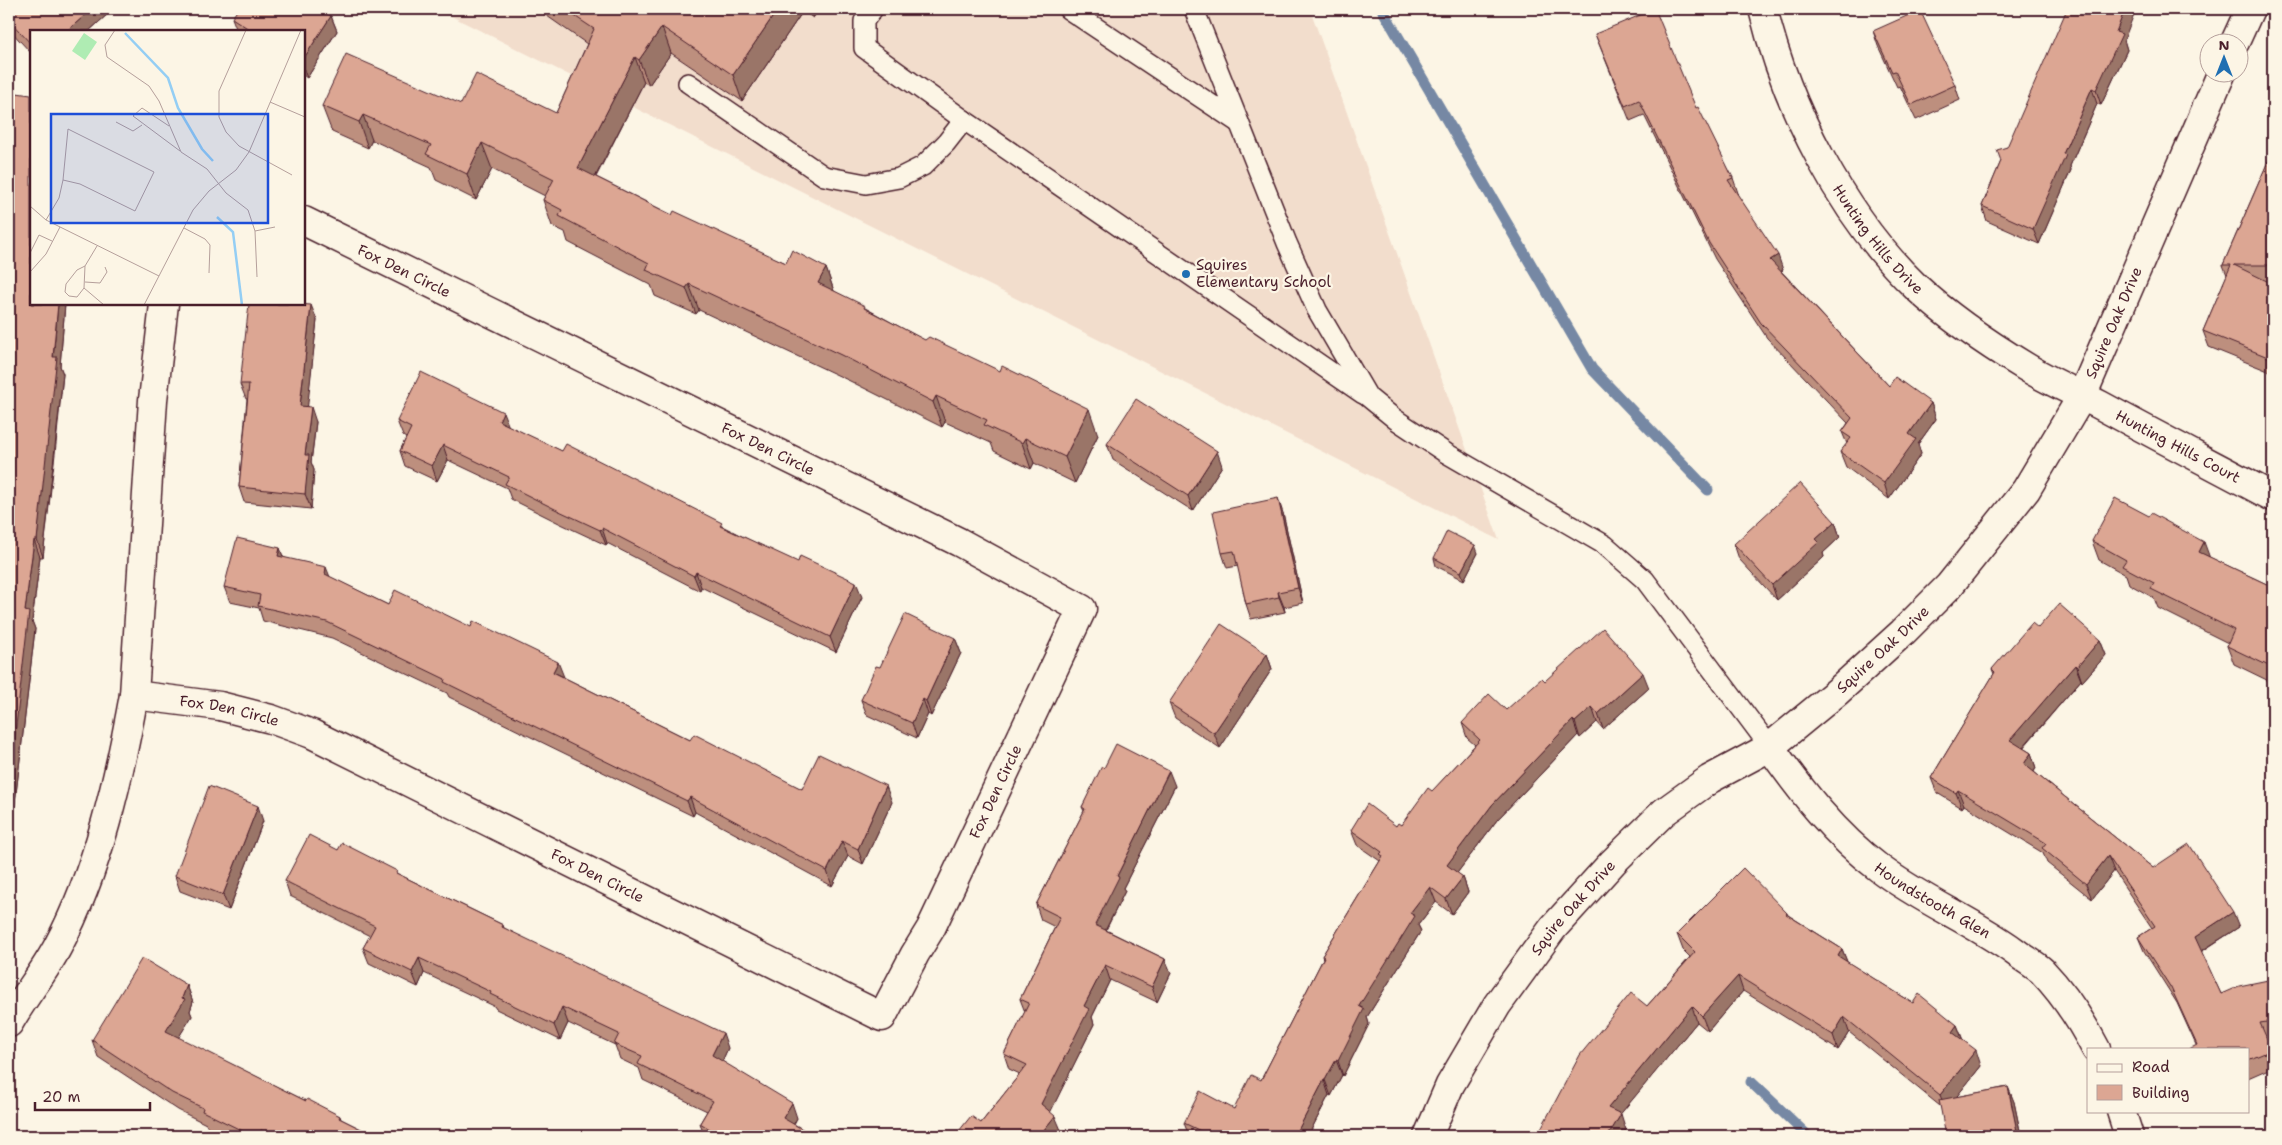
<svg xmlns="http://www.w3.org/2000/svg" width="2282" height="1145" font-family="'Shantell Sans',sans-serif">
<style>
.built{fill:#f2ddcc}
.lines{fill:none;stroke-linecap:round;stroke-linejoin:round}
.stream{stroke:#7688a4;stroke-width:11}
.lane-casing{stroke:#4a1f2b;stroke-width:22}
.street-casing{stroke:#4a1f2b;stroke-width:31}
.lane{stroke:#fcf5e5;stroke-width:19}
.street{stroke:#fcf5e5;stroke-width:28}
.wall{fill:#bd8f7e;stroke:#4a1f2b}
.shaded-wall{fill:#9a7467;stroke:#4a1f2b}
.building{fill:#dca693;stroke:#4a1f2b}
.poi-dot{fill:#1f6fb2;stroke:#fcf5e5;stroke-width:2}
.labels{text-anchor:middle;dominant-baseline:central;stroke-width:4.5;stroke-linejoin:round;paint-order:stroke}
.street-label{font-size:15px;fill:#4a1f2b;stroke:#fcf5e5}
.poi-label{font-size:15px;fill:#4a1f2b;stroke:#fcf5e5;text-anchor:start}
.inset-river{fill:none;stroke:#94cef4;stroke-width:2.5}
.inset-road{fill:none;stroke:#b59f9b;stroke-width:1}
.view{fill:#1d4ed8;fill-opacity:0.15;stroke:#1d4ed8;stroke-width:2.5}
.inset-edge{fill:none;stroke:#4a1f2b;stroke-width:2.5}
</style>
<rect width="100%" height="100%" fill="#fcf5e5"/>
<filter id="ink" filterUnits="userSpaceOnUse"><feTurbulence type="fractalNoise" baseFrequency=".02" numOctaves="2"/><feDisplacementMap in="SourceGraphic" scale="10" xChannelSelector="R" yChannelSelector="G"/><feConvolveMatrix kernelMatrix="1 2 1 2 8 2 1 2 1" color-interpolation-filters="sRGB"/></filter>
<g filter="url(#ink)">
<path class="built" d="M437 9H1310L1499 540Z"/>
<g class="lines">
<g class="stream">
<path d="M1382 9 1592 369 1708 490"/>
<path d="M1751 1082 1808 1136"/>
</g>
<g class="lane-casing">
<g id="lane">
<path d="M873 9 864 21V48L964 120 1363 394"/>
<path d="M1068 9 1239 123"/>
<path d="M1194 9 1287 243 1317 310 1368 397 1395 419 1446 453 1605 545 1645 580 1770 747"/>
<path d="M688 83 824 176 866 184 899 178 923 166 946 143 964 120"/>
</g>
</g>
<g class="street-casing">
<g id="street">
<path id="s1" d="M1763 9C1787 108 1842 216 1916 287 1948 317 1988 344 2026 367 2049 381 2075 392 2100 405 2157 436 2215 466 2273 497"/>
<path d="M2235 42 2250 9"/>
<path id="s2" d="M164 304 153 400 134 695 220 706 271 719 312 734 882 1017 915 954 931 928 1082 609 959 542 304 221"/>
<path id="s3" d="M1770 747C1802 792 1834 834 1879 868 1921 900 1971 920 2014 951 2023 958 2034 964 2042 971 2065 995 2081 1020 2096 1049"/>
<path d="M9 1023C24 996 44 973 58 946 98 871 119 778 134 695"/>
<path d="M2121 1111 2129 1136"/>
<path id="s4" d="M1428 1136 1450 1085 1497 1005 1553 928 1613 862 1664 812 1710 779 1770 747 1837 692 1903 632 1949 586 2026 490 2082 396 2222 72"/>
</g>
</g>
<use href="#lane" class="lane"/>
<use href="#street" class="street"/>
</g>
<g class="wall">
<path d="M9 9H108L109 13 89 31H31V53L9 29Z"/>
<path d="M537 9H819L813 18 803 11 742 101 671 53 649 85 644 82 596 177 672 215 786 263 826 268 834 291 1098 435 1075 483 1034 463 1031 469 994 451 991 443 945 422 942 427 850 381 699 310 696 314 655 296 651 285 568 242 565 232 552 226 543 200 545 196 492 169 476 200 436 180 431 167 372 140 368 148 332 132 322 106 461 104 556 113 587 44Z"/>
<path d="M331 16 337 31 307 78 304 76V31H237L232 18Z"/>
<path d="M1873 31 1955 85 1960 100 1916 120 1900 86 1897 87 1878 46Z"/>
<path d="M1595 34 1696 108 1733 178 1738 193 1737 194 1783 270 1781 271 1889 386 1931 403 1936 419 1918 444 1921 454 1889 499 1846 467 1840 452 1847 444 1842 432 1848 423 1767 338 1715 259 1644 115 1630 121Z"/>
<path d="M2124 40 2127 50 2101 105 2097 104 2070 166 2071 170 2039 244 1987 221 1982 206 2007 147Z"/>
<path d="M9 92 31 304H65L60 366 63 374 55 454 43 557H40L32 621 35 629 14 811 9 810Z"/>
<path d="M2273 150V281H2267L2273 284V373L2209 347 2203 331 2227 275 2223 265Z"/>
<path d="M317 320 307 407 316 422 311 462 314 470 311 509 244 502 239 487 247 399H246L240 384Z"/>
<path d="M397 421 508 426 724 527 862 597 836 652 701 587 700 591 607 543 606 545 561 524 511 499 507 488 448 460 437 481 405 466 400 451 406 438 403 436Z"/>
<path d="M1107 444 1222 466 1193 511 1113 460Z"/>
<path d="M1283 513 1303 603 1284 607 1285 612 1251 619 1246 604 1238 566 1227 568 1222 553Z"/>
<path d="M1835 522 1840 537 1823 553 1824 557 1777 600 1739 559 1734 544Z"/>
<path d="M2092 541 2209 557 2273 587V683L2234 664 2227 646 2228 643 2158 608 2154 598 2129 584 2126 575 2099 560Z"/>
<path d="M280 548 283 557 330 577 388 605 563 677 690 740 802 789 892 802 863 864 848 856 832 886 695 812 693 816 449 697 447 693 332 638 263 621 259 608 230 602 224 587Z"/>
<path d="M1478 553 1464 580 1436 566 1434 558Z"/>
<path d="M2038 628 2100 640 2106 655 2082 682 2081 680 2023 748 2031 753 2036 768 2034 772 2153 868 2239 927 2201 952 2221 994 2273 979V1037L2266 1038 2273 1054V1067L2248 1078V1049L2196 1045 2177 1003 2144 951 2138 937 2152 928 2114 871 2092 899 2047 863 2043 853 1964 805 1962 808 1937 793 1931 778 1994 674 1992 669Z"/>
<path d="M955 638 961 653 931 716 928 714 917 738 867 715 861 700 880 667Z"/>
<path d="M1267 654 1272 669 1220 748 1175 718 1169 703Z"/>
<path d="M1545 681 1649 688 1603 729 1597 722 1580 738 1578 735 1497 820 1457 873 1463 877 1468 892 1452 914 1436 902 1418 925 1421 931 1367 1017 1369 1024 1343 1076 1342 1075 1331 1096 1329 1095 1308 1136H1189L1184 1123 1234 1109 1261 1080 1323 959 1322 956 1380 861 1357 845 1351 830 1401 825 1475 745 1467 738 1462 723 1506 710Z"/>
<path d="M1104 768 1175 786 1123 888 1125 891 1106 930 1165 959 1171 973 1157 1002 1110 980 1092 1017 1094 1024 1050 1112 1061 1130 981 1123 1020 1074 1009 1069 1004 1054 1025 1012 1020 999 1055 927 1041 920 1036 905 1084 811 1082 807Z"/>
<path d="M263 821 229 910 180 891 175 876Z"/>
<path d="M338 850 398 874 503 925 504 928 728 1048 722 1061 797 1118 794 1124 814 1136H704L700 1123 707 1111 643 1080 639 1068 620 1059 615 1045 568 1023 560 1040 496 1009 494 1006 424 973 418 987 369 963 363 948 370 936 290 896 285 881Z"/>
<path d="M1787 913 1788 915 1842 949 1847 962 1913 1003 1957 1025 1963 1040 1981 1066 1956 1097 2008 1087 2014 1102 2021 1135 2022 1136 1940 1106 1849 1032 1838 1050 1743 991 1708 1031 1697 1022 1620 1114 1626 1130 1537 1136 1647 1006 1690 957 1683 950 1677 934Z"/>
<path d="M187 985 193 1002 190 1011 192 1016 178 1038 306 1101 340 1116 341 1119 375 1136H225L208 1128 206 1124 178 1110 98 1057 92 1040Z"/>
</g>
<g class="shaded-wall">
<path d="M92 9H108L109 13 89 31H67Z"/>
<path d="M778 9H802L803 11 742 101 733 75Z"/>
<path d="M809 9H819L813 18Z"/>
<path d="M2125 9H2136L2124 40 2127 50 2101 105 2096 90 2116 32Z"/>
<path d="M331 16 337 31 307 78 304 70V58Z"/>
<path d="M662 27 671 53 649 85 639 60Z"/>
<path d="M635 57 644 82 587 193 578 168Z"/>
<path d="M2092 88 2097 104 2070 166 2071 170 2039 244 2033 229 2063 154Z"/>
<path d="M363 115 372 140 368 148 359 122Z"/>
<path d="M482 143 492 169 476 200 467 174Z"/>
<path d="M1778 255 1783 270 1776 275 1770 260Z"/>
<path d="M826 268 835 294 818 283Z"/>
<path d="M689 284 699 310 696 314 686 288Z"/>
<path d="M58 304H65L60 366 63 374 43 557 37 540Z"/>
<path d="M311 305 317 320 306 421 300 406Z"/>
<path d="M936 396 945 422 942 427 933 402Z"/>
<path d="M1931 403 1936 419 1918 444 1921 454 1889 499 1884 483 1909 434Z"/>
<path d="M311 407 316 422 311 462 314 470 311 509 305 494V455Z"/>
<path d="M1089 409 1098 435 1075 483 1065 457Z"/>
<path d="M503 412 509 427 499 421Z"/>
<path d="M1025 438 1034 463 1031 469 1022 443Z"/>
<path d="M443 445 448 460 437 481 432 466Z"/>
<path d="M1217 451 1222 466 1193 511 1188 496Z"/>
<path d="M1278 498 1283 513 1303 603 1298 588Z"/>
<path d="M1835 522 1840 537 1823 553 1824 557 1777 600 1772 585 1816 539Z"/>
<path d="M602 528 607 543 606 545 600 530Z"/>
<path d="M34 540 40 557 32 621 35 629 14 811 9 796V787L25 611Z"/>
<path d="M2204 542 2211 561 2199 552Z"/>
<path d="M1475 545 1478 553 1464 580 1461 572Z"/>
<path d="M280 548 285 563 278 556Z"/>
<path d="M326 567 332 582 325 574Z"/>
<path d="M696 572 701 587 700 591 694 576Z"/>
<path d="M856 582 862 597 836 652 830 637Z"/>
<path d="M1278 592 1284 607 1285 612 1279 597Z"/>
<path d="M955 638 961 653 931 716 926 701Z"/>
<path d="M2100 640 2106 655 2082 682 2077 667Z"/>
<path d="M1267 654 1272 669 1220 748 1214 733Z"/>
<path d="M558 662 564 677 553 672Z"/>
<path d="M2075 665 2081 680 2016 755 2010 740Z"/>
<path d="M1643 673 1649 688 1603 729 1598 714Z"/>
<path d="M923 699 928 714 917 738 912 723Z"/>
<path d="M1592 707 1597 722 1580 738 1575 722Z"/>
<path d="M1573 720 1578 735 1497 820 1452 880 1447 865 1492 805Z"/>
<path d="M2031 753 2036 768 2029 779 2024 764Z"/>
<path d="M1169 771 1175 786 1123 888 1125 891 1101 939 1095 925 1117 876Z"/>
<path d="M886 786 892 802 863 864 858 849Z"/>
<path d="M1958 790 1964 805 1962 808 1956 793Z"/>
<path d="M690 797 695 812 693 816 687 801Z"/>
<path d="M258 806 263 821 229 910 223 895Z"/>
<path d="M842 841 848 856 832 886 827 871Z"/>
<path d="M2108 856 2114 871 2092 899 2086 884Z"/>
<path d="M1463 877 1468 892 1452 914 1446 899Z"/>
<path d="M1430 887 1436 902 1418 925 1421 931 1367 1017 1369 1024 1343 1076 1338 1061 1359 1006 1410 913Z"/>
<path d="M2233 912 2239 927 2200 952 2195 937Z"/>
<path d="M1842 949 1848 964 1838 956Z"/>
<path d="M419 958 424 973 418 987 412 972Z"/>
<path d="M1165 959 1171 973 1157 1002 1152 987Z"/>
<path d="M1105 965 1110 980 1092 1017 1094 1024 1047 1119 1041 1104 1084 1006Z"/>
<path d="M1738 976 1743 991 1708 1031 1702 1016Z"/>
<path d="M187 985 193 1002 190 1011 192 1016 172 1048 166 1031 182 998Z"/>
<path d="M1692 1006 1697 1022 1613 1123 1608 1108Z"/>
<path d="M562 1007 568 1023 560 1040 554 1025Z"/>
<path d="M1844 1017 1849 1032 1838 1050 1833 1035Z"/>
<path d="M1957 1025 1963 1041 1952 1032Z"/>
<path d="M723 1033 728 1048 718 1071 712 1055Z"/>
<path d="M1976 1050 1981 1066 1946 1110 1940 1095Z"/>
<path d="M1336 1060 1342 1075 1331 1096 1325 1080Z"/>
<path d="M1324 1080 1329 1095 1308 1136H1295Z"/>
<path d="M2008 1087 2014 1102 2021 1136H2018Z"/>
<path d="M792 1103 797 1118 789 1133 783 1118Z"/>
<path d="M1621 1114 1626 1130 1622 1136H1608Z"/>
<path d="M1055 1116 1061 1130 1056 1136H1039Z"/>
<path d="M261 1130 263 1136H258Z"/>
</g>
<g class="building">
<path d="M9 9H92L67 31H31V44L9 20Z"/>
<path d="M238 9H320L331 16 304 58V31H252L232 18Z"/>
<path d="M564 9H778L733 75 662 27 639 60 635 57 578 168 672 215 674 211 786 263 792 250 826 268 818 283 865 306 864 308 925 340 929 337 1000 371 1002 366 1089 409 1065 457 1025 438 1022 443 984 425 987 420 936 396 933 402 841 355 689 284 686 288 646 270 649 263 559 216 562 210 543 200 554 179 482 143 467 174 426 154 431 145 363 115 359 122 322 106 346 54 461 104 476 74 556 113 594 29Z"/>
<path d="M1655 9 1696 108 1698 107 1733 178 1728 180 1778 255 1770 260 1889 386 1895 377 1931 403 1909 434 1916 439 1884 483 1840 452 1851 438 1842 432 1852 418 1761 323 1709 243 1639 100 1625 106 1595 34Z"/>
<path d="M2067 9H2125L2116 32 2122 34 2096 90 2092 88 2063 154 2066 155 2033 229 1982 206 2001 161 1997 150 2007 147Z"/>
<path d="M1920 10 1955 85 1911 105 1895 71 1892 72 1873 31Z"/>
<path d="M9 92 31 95V304H58L53 357H57L48 438 37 540H34L25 611 29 612 9 787Z"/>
<path d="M2273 150V265H2234L2273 284V359L2203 331 2231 265H2223Z"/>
<path d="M249 304H297L311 305 300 406 311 407 305 455H309L305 494 239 487 249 384H240Z"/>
<path d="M421 372 503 412 499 421 562 451 566 444 722 523 720 526 798 562 800 556 856 582 830 637 696 572 694 576 602 528 600 530 555 509 505 484 509 477 443 445 432 466 400 451 411 428 397 421Z"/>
<path d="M1136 399 1217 451 1188 496 1107 444Z"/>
<path d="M1800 483 1835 522 1816 539 1819 542 1772 585 1734 544Z"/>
<path d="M1278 498 1298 588 1278 592 1279 597 1246 604 1234 551 1222 553 1213 512Z"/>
<path d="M2115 498 2149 516 2151 513 2204 542 2199 552 2273 587V668L2227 646 2234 630 2151 589 2154 583 2122 566 2126 560 2092 541Z"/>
<path d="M1447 531 1475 545 1461 572 1434 558Z"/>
<path d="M237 538 280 548 278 556 326 567 325 574 388 605 395 590 471 627 473 621 558 662 553 672 690 740 694 734 802 789 819 754 886 786 858 849 842 841 827 871 690 797 687 801 444 682 445 679 327 622 258 606 260 595 224 587Z"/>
<path d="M2059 604 2100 640 2077 667 2075 665 2010 740 2031 753 2024 764 2153 868 2189 844 2233 912 2195 937 2221 994 2239 986 2273 979V1021L2260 1023 2272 1050 2248 1060V1049H2189L2197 1045 2171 988 2138 937 2155 926 2108 856 2086 884 2042 848 2046 843 1958 790 1956 793 1931 778 1995 672 1992 669 2032 623 2038 628Z"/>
<path d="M905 614 955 638 926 701 923 699 912 723 861 700 876 666 880 667Z"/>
<path d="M1221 624 1267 654 1214 733 1169 703Z"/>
<path d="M1603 628 1643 673 1598 714 1592 707 1575 722 1573 720 1492 805 1447 865 1463 877 1446 899 1430 887 1410 913 1415 916 1359 1006 1364 1009 1338 1061 1336 1060 1325 1080H1324L1295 1136H1211L1184 1123 1200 1091 1234 1109 1251 1075 1261 1080 1324 957 1322 956 1383 856 1380 854 1382 852 1351 830 1367 804 1396 826 1398 823 1401 825 1428 788 1432 791 1480 740 1462 723 1489 694 1506 710 1542 678 1545 681Z"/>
<path d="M1116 744 1169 771 1117 876 1119 877 1095 925 1165 959 1152 987 1105 965 1084 1006 1089 1009 1041 1104 1055 1116 1039 1136H955L971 1116 981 1123 1027 1065 1004 1054 1029 1003 1020 999 1060 917 1036 905 1085 809 1082 807 1102 766 1104 768Z"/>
<path d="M209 786 258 806 223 895 175 876Z"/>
<path d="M309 835 338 850 342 843 397 871 396 873 503 925 502 927 723 1033 712 1055 792 1103 783 1118 814 1136H721L700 1123 713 1101 638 1064 642 1056 614 1044 619 1034 562 1007 554 1025 490 994 491 992 419 958 412 972 363 948 375 926 285 881Z"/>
<path d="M1743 868 1787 913 1786 914 1842 949 1838 956 1913 1003 1919 994 1957 1025 1952 1032 1976 1050 1940 1095 1844 1017 1833 1035 1738 976 1702 1016 1692 1006 1608 1108 1621 1114 1608 1136H1537L1580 1055 1631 993 1647 1006 1695 952 1677 934Z"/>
<path d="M142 958 187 985 182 998 185 999 166 1031 306 1101 307 1099 340 1116 339 1118 375 1136H274L261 1130 258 1136H253L202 1111 203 1108 172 1093 92 1040Z"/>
<path d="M2008 1087 2018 1136 2021 1135V1136H1946L1939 1100Z"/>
</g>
</g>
<circle class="poi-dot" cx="1186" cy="274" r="5"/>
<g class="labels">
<g class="street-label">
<text stroke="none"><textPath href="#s1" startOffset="260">Hunting Hills Drive</textPath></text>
<text transform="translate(404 271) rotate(26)">Fox Den Circle</text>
<text stroke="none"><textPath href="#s4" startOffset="1082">Squire Oak Drive</textPath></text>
<text stroke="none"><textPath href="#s1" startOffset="629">Hunting Hills Court</textPath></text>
<text transform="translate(768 449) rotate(26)">Fox Den Circle</text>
<text stroke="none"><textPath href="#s4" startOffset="678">Squire Oak Drive</textPath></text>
<text stroke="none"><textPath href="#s2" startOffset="489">Fox Den Circle</textPath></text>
<text stroke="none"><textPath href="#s2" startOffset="1464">Fox Den Circle</textPath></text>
<text stroke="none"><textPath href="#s2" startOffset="894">Fox Den Circle</textPath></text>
<text stroke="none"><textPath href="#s3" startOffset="226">Houndstooth Glen</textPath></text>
<text stroke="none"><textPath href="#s4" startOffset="272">Squire Oak Drive</textPath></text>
</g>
<g class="poi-label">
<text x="1196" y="265">Squires<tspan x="1196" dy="17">Elementary School</tspan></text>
</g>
</g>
<g transform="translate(30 30)">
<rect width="275" height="275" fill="#fcf5e5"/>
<path d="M54 3 67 12 55 30 42 21Z" fill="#afecb3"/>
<path class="inset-river" d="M95 3 138 48 148 78 172 119 183 131M187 187 203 202 212 275"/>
<path class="inset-road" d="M85 0 75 15 77 27 119 56 129 71 151 122 177 139 196 163 218 180 225 201 227 247M216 0 189 61V87L196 102 209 116 262 145M240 72 275 87M86 92 103 101 112 95M139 96 112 78 103 86 150 121M38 99 124 142 105 181 50 154 33 150ZM0 176 16 190 129 246M16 190 29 168 33 150M154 198 175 209 180 215 179 243M225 201 245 197M0 223 9 205 22 211M55 236 47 240 36 254 35 262 39 266 47 267 54 258 55 236 67 216M0 242 16 224 30 197M55 252 70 253 77 242 75 237M54 258 74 275M114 275 163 180 179 161 206 140 219 122 271 0"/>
<path class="view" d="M21 84H238V193H21Z"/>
<rect width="275" height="275" class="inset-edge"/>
</g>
<rect width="2282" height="1145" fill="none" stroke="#fcf5e5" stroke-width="30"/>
<rect x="15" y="15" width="2252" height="1115" fill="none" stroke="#4a1f2b" stroke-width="2" filter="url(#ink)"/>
<rect x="2087" y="1048" width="162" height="65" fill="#fcf5e5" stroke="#b59f9b"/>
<rect x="2097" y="1064" width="25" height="8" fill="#fcf5e5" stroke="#b59f9b"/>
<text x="2132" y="1072" font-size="15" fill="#4a1f2b">Road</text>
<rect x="2097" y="1085" width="25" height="15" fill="#dca693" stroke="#b59f9b"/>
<text x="2132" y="1098" font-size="15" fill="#4a1f2b">Building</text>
<g transform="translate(2224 58)"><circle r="24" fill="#fcf5e5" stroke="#b59f9b"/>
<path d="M0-4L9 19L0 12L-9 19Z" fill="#1f6fb2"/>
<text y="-8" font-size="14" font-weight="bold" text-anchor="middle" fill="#4a1f2b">N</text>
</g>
<path d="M35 1102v8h115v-8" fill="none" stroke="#4a1f2b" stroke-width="2.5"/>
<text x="42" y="1102" font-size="15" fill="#4a1f2b" stroke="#fcf5e5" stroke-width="4" paint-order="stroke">20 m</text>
</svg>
